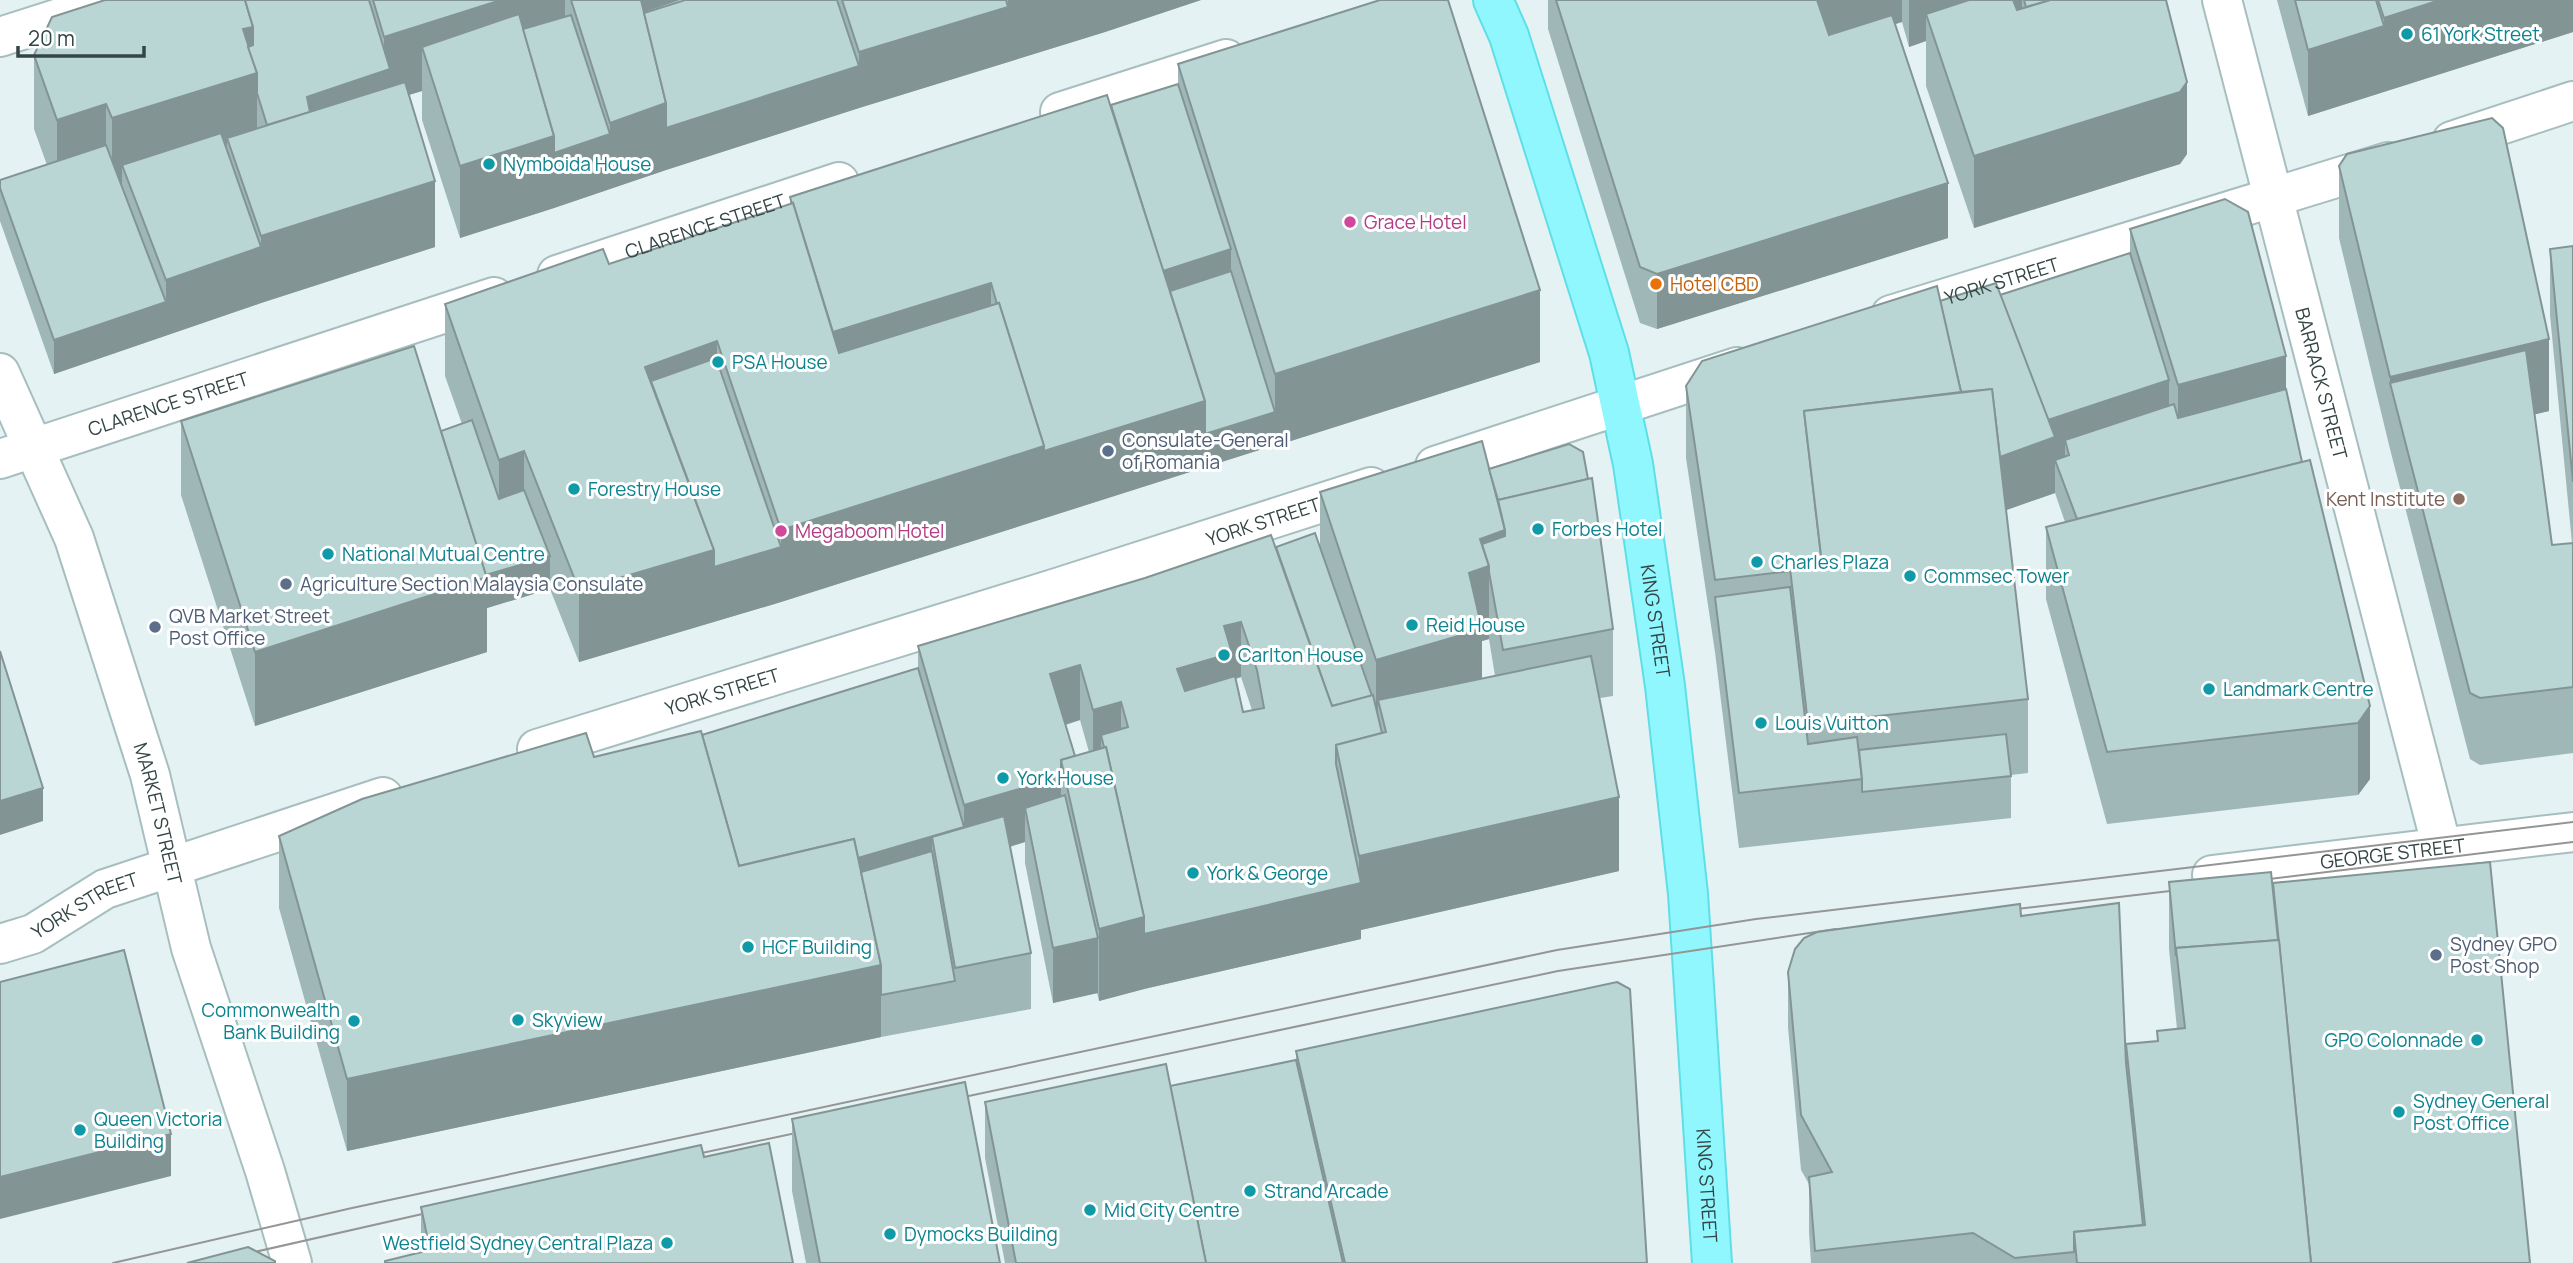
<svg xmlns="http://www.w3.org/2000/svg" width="2573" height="1263" font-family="Manrope,sans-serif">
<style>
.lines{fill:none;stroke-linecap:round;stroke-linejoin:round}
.minor-casing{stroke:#a7bebf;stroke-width:42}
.major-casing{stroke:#5edfe8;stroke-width:42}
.minor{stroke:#fff;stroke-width:38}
.major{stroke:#91f7ff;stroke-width:38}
.tram{stroke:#959595;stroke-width:2}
.wall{fill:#9fb7b6;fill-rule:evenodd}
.shaded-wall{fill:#829594}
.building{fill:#b9d5d4;stroke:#829594;stroke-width:2;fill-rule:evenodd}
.culture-dot{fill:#0f9aa8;stroke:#fff;stroke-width:2.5}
.hotel-dot{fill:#d1479c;stroke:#fff;stroke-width:2.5}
.food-dot{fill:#e8710a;stroke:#fff;stroke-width:2.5}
.service-dot{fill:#5c6f8a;stroke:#fff;stroke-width:2.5}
.education-dot{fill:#8d6e63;stroke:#fff;stroke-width:2.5}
.labels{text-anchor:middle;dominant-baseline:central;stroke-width:6;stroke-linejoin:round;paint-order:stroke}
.culture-label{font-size:19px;fill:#0d838f;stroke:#fff;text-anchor:start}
.hotel-label{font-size:19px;fill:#b23c85;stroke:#fff;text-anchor:start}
.street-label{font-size:19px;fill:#344545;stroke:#fff}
.food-label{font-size:19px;fill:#c56008;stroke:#fff;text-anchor:start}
.service-label{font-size:19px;fill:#4e5e75;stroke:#fff;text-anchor:start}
.education-label{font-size:19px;fill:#785e54;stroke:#fff;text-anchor:end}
</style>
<rect width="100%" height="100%" fill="#e4f2f3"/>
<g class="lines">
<g class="minor-casing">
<g id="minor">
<path id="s1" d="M2222 0 2442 848"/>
<path d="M0 37 116 0"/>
<path d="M1060 112 1226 59"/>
<path d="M2452 141 2573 101"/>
<path id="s2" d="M557 275 839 182"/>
<path id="s3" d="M1891 315 2388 162"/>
<path id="s4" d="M0 373 74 538 150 775 191 948 265 1171 292 1263"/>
<path id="s5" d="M0 459 494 297"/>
<path d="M1435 466 1737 367"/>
<path id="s6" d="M537 749 1060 587 1371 487"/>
<path id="s7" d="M2212 875 2573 832"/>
<path id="s8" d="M0 944 33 934 105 889 383 797"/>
</g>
</g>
<g class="major-casing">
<g id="major">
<path id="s9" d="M1493 0 1509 36 1609 353 1633 464 1665 686 1688 894 1712 1263"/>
</g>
</g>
<use href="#minor" class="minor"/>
<use href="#major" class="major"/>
<g class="tram">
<path d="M2253 881 2573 842"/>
<path d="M2000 911 2187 889"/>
<path d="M950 1100 1558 971 1836 929"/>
<path d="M683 1157 810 1130"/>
<path d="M113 1263 352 1208 1557 950 1756 919 2573 822"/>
<path d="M206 1263 440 1210"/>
</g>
</g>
<g class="wall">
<path d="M105 0H680L644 12V13L685 0H1201L1105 32 859 108 666 170 554 208 460 238 422 120V91L409 95 435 247 261 303 54 374 0 221V180L47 165 34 129V55Z"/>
<path d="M1548 0H2166L2187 154 2180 164 1974 228 1926 86V41L1909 47 1902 22 1895 24 1948 238 1657 329 1640 323 1548 29Z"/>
<path d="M2277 0H2573V32L2308 116Z"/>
<path d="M1178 64 1540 362 1275 446V445L1205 467 781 602 579 662 550 589 487 608V652L255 726 181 495V421L441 431 462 424 445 376V304L609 264 790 205V197L1111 105 1178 84Z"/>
<path d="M2339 166 2549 411 2534 414 2552 545 2572 543 2550 315V249L2573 246V753L2480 765 2470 759 2390 449 2339 238Z"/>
<path d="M2130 229 2286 389 2302 462 2310 460 2370 779 2358 795 2107 824 2046 599V527L2065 522 2055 493 2006 510 2028 699V773L2011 775V818L1739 848 1715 652 1686 458V386L1940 301 2000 295 2130 253Z"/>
<path d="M1489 469 1613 629V696L1600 698 1619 871 1361 930V939L1144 989 1099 1001 1097 993 1053 1003 1025 863V842L1010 847 1031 953V1009L881 1037 347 1151 279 908V836L594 757 702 735 918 668V646L1276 547 1320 548V492ZM1489 639 1495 676 1482 679V641ZM1241 677 1252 710 1243 712 1236 679ZM1080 720 1089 752 1075 756 1066 725Z"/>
<path d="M2169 882 2273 883 2530 1263H1811L1809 1232V1184L1801 1170 1788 1027V972L2021 916 2126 1063V1044L2157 1041V1031L2177 1029 2169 949Z"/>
<path d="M1296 1051 1647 1263H1005L985 1158V1102L1170 1086 1296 1060Z"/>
<path d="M792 1119 1000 1263H806L792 1191Z"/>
<path d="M704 1157 793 1263 421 1252V1207Z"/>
</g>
<g class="shaded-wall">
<path d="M501 0H565V46L422 47V91L271 136 307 97 384 71V37Z"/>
<path d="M627 0H680L627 18Z"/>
<path d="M1008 0H1201L1105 32 859 108 666 170 554 208 460 238V166L554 136 610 134V123L666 103 859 66V52L1008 7Z"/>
<path d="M1815 0H1902V22L1815 49Z"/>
<path d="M1909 0H1980L1926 14V41L1909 47Z"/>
<path d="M2000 0H2022V26Z"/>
<path d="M2440 0H2573V32L2308 116V50L2384 26V18Z"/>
<path d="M253 27 257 73V147L227 138V156L122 165V189L112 193V118L243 29Z"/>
<path d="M2187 82V154L2180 164 1974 228V156Z"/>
<path d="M106 104V178L57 194V120Z"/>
<path d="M435 181V247L261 303 54 374V340L166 302V280L261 247V236Z"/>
<path d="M1948 183V238L1657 329V274Z"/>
<path d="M1231 249V304L1169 324 1160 272Z"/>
<path d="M991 283V349L831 399V333Z"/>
<path d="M1540 290V362L1275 446V374Z"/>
<path d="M2549 339V411L2407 445 2390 383V449V377Z"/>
<path d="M717 341V414L664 432 645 367Z"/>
<path d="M2286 356V423L2178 452V385Z"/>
<path d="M2169 380V422L2065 440V456L2055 460V493L1998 513V458L2043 421Z"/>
<path d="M1205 401 1275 412V445L781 602 579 662V590L714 550 781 547V530L1044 446Z"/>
<path d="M524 451V524L499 532V460Z"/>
<path d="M1592 503 1489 572V639L1482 641V701L1378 700V732L1336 722 1376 708V660L1469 573 1480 539 1496 525Z"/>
<path d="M550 556V589L487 608V652L255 726V652L474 579Z"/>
<path d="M1241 622V677L1232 679 1177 725V669L1224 626Z"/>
<path d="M1080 665V720L1050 729V674Z"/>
<path d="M1121 702V758L1101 735V763L1093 765V710Z"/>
<path d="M2370 706V779L2358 795V723Z"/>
<path d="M1061 777V832L1025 808V842L937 868 932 837V870L855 874 854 859 964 827V805Z"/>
<path d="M43 788V821L0 835V801Z"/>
<path d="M1619 797V871L1361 930V939L1144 989 1099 1001V929L1144 917 1359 884V856Z"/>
<path d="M1098 938V993L1053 1003V948Z"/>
<path d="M881 965V1037L347 1151V1079Z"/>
<path d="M171 1134V1176L0 1219V1177Z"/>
</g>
<g class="building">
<path d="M105 0H245L253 27 243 29 257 73 112 118 106 104 57 120 34 55 52 17Z"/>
<path d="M245 0H369L390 69 307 97 310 112 267 125 257 93V73L248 47 253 45V27Z"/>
<path d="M373 0H501L384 37Z"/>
<path d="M571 0H641L666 103 610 123Z"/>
<path d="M685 0H837L859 66 666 128V103L644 13Z"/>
<path d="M842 0H1006L1008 7 859 52Z"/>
<path d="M1380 0H1448L1540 290 1275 374 1178 64Z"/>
<path d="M1556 0H1817L1829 35 1892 15 1948 183 1657 274 1640 267Z"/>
<path d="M1969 0H2013L2017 10 2050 0H2166L2187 82 2180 92 1974 156 1926 14Z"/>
<path d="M2024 0H2050L2026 7Z"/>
<path d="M2295 0H2376L2384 26 2308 50Z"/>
<path d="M2378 0H2440L2384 18Z"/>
<path d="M519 14 554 136 460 166 422 47Z"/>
<path d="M571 15 610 134 554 153V136L523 29Z"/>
<path d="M405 82 435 181 261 236 227 138Z"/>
<path d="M1178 84 1231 249 1163 271 1111 105Z"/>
<path d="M1107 95 1205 401 1044 451V446L999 303 997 304 991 283 833 332 793 203 792 204 790 197Z"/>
<path d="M2492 118 2503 128 2549 339 2390 377 2339 166 2347 154Z"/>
<path d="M221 133 261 247 166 280 122 165Z"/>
<path d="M106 145 166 302 54 340 0 188V180Z"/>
<path d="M2225 199 2248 212 2286 356 2178 385 2130 229Z"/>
<path d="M793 203 839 353 999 303 1044 446 781 530 717 341 645 367 714 550 579 590 524 451 499 460 445 304 603 249 609 264Z"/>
<path d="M2573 246V482L2550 249Z"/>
<path d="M2130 253 2169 380 2048 420 2000 295Z"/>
<path d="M1231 271 1275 412 1205 434V401L1170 291Z"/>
<path d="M1996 283 2055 437 2000 457 1992 389 1961 392 1940 301Z"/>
<path d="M1937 286 1961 392 1804 411 1822 564 1790 568V571L1715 580 1686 386 1702 361Z"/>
<path d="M414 346 487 577 255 652 181 421Z"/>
<path d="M2526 350 2552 545 2573 543V687L2480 698 2470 693 2390 383Z"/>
<path d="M716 358 781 547 714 567V550L651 381Z"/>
<path d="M1992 389 2028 699 1808 724 1790 568 1822 564 1804 411Z"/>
<path d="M2286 389 2302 462 2077 519 2055 460 2069 455 2065 440 2174 404 2178 418Z"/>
<path d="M472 420 499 499 524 490 550 556 486 575 441 431Z"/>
<path d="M1482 441 1505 530 1480 539 1489 566 1469 573 1482 629 1376 660 1320 492Z"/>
<path d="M1569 444 1583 452 1588 479 1498 500 1489 469Z"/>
<path d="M2310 460 2370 706 2358 723 2107 752 2046 527Z"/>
<path d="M1592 478 1613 629 1503 650 1489 572V566L1482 544 1505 536V530L1498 500Z"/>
<path d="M1315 533 1372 696 1332 706 1276 547Z"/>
<path d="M1271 535 1332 706 1373 695 1382 733 1336 745V764L1361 883 1144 934V917L1106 747H1104L1101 735 1128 727 1121 702 1093 710 1080 665 1050 674 1075 756 1061 760V777L964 805 918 646 1145 578ZM1241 622 1257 670 1264 708 1243 712 1235 676 1185 691 1177 669 1232 653 1224 626Z"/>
<path d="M1790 587 1808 744 1857 737 1862 779 1739 793 1715 597Z"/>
<path d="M0 651 43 788 0 801Z"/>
<path d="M1591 656 1619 797 1359 856 1336 745 1386 732 1378 700Z"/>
<path d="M918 668 964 827 858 858 854 839 739 866 702 735Z"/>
<path d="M701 731 739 866 854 839 881 965 347 1079 279 836 362 799 586 733 594 757Z"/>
<path d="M2006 734 2011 776 1862 792V779L1859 750Z"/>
<path d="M1106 747 1144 917 1099 929 1061 760Z"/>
<path d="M1065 795 1098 938 1053 948 1025 808Z"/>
<path d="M1004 816 1031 953 955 968 932 837Z"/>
<path d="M932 851 955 981 881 995V965L861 872Z"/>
<path d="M2490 862 2530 1263H2311L2273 883Z"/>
<path d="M2271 872 2278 940 2176 948V956L2169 882Z"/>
<path d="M2119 903 2126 1063 2143 1225 2074 1232V1252L2015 1258 1973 1233 1815 1251 1809 1177 1832 1172 1801 1115 1788 972 1795 949 1804 938 1817 932 2020 904 2021 916Z"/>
<path d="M2279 940 2311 1263H2077L2074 1232 2145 1225 2126 1044 2158 1041 2157 1031 2185 1028 2176 948Z"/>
<path d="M124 950 171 1134 0 1177V982Z"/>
<path d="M1617 982 1630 989 1647 1263H1345L1296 1051Z"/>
<path d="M1296 1060 1343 1263H1206L1170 1086Z"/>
<path d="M1166 1064 1206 1263H1016L985 1102Z"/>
<path d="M965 1082 1000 1263H820L792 1119Z"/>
<path d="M769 1143 793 1263H385V1261L430 1250 421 1207 701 1145 704 1157Z"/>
<path d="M248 1247 275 1261V1263H187Z"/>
</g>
<g class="culture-dot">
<circle cx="2407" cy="34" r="7"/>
<circle cx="489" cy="164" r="7"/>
<circle cx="718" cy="362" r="7"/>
<circle cx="574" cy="489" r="7"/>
<circle cx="1538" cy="529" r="7"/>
<circle cx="328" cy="554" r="7"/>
<circle cx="1757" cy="562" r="7"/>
<circle cx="1910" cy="576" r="7"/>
<circle cx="1412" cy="625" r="7"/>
<circle cx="1224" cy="655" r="7"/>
<circle cx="2209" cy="689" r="7"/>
<circle cx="1761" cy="723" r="7"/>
<circle cx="1003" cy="778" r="7"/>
<circle cx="1193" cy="873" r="7"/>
<circle cx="748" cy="947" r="7"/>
<circle cx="518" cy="1020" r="7"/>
<circle cx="354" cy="1021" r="7"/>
<circle cx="2477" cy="1040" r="7"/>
<circle cx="2399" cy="1112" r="7"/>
<circle cx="80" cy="1130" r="7"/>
<circle cx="1250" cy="1191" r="7"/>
<circle cx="1090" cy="1210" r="7"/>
<circle cx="890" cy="1234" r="7"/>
<circle cx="667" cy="1243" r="7"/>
</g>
<g class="hotel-dot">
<circle cx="1350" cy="222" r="7"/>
<circle cx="781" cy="531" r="7"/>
</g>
<circle class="food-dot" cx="1656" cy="284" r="7"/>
<g class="service-dot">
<circle cx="1108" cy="451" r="7"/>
<circle cx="286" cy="584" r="7"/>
<circle cx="155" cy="627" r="7"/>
<circle cx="2436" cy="955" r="7"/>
</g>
<circle class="education-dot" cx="2459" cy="499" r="7"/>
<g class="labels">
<g class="culture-label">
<text x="2421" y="34">61 York Street</text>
<text x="503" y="164">Nymboida House</text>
<text x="732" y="362">PSA House</text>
<text x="588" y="489">Forestry House</text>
<text x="1552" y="529">Forbes Hotel</text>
<text x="342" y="554">National Mutual Centre</text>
<text x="1771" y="562">Charles Plaza</text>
<text x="1924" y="576">Commsec Tower</text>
<text x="1426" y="625">Reid House</text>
<text x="1238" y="655">Carlton House</text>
<text x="2223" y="689">Landmark Centre</text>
<text x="1775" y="723">Louis Vuitton</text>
<text x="1017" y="778">York House</text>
<text x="1207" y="873">York &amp; George</text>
<text x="762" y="947">HCF Building</text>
<text x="340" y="1010" text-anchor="end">Commonwealth<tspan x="340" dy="22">Bank Building</tspan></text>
<text x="532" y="1020">Skyview</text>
<text x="2463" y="1040" text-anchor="end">GPO Colonnade</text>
<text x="2413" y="1101">Sydney General<tspan x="2413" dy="22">Post Office</tspan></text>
<text x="94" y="1119">Queen Victoria<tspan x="94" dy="22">Building</tspan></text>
<text x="1264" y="1191">Strand Arcade</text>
<text x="1104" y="1210">Mid City Centre</text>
<text x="904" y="1234">Dymocks Building</text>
<text x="653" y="1243" text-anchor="end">Westfield Sydney Central Plaza</text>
</g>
<g class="hotel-label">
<text x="1364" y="222">Grace Hotel</text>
<text x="795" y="531">Megaboom Hotel</text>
</g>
<g class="street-label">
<text stroke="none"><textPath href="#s2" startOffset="156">CLARENCE STREET</textPath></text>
<text stroke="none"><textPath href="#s3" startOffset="116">YORK STREET</textPath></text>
<text stroke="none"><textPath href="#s1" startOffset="396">BARRACK STREET</textPath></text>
<text stroke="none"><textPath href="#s5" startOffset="177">CLARENCE STREET</textPath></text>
<text stroke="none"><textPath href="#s6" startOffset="761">YORK STREET</textPath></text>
<text stroke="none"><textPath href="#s9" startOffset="644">KING STREET</textPath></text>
<text stroke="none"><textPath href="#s6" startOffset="194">YORK STREET</textPath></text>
<text stroke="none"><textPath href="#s4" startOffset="469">MARKET STREET</textPath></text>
<text stroke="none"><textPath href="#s7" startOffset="182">GEORGE STREET</textPath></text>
<text stroke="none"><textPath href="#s8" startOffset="94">YORK STREET</textPath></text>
<text stroke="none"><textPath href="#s9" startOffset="1211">KING STREET</textPath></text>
</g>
<g class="food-label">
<text x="1670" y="284">Hotel CBD</text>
</g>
<g class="service-label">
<text x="1122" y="440">Consulate-General<tspan x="1122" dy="22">of Romania</tspan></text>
<text x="300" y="584">Agriculture Section Malaysia Consulate</text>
<text x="169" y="616">QVB Market Street<tspan x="169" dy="22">Post Office</tspan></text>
<text x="2450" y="944">Sydney GPO<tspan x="2450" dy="22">Post Shop</tspan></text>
</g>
<g class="education-label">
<text x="2445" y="499">Kent Institute</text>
</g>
</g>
<path d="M18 46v10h126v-10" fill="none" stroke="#344545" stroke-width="3.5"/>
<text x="28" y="46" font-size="21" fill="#344545" stroke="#ffffff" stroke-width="5" paint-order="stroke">20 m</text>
</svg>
